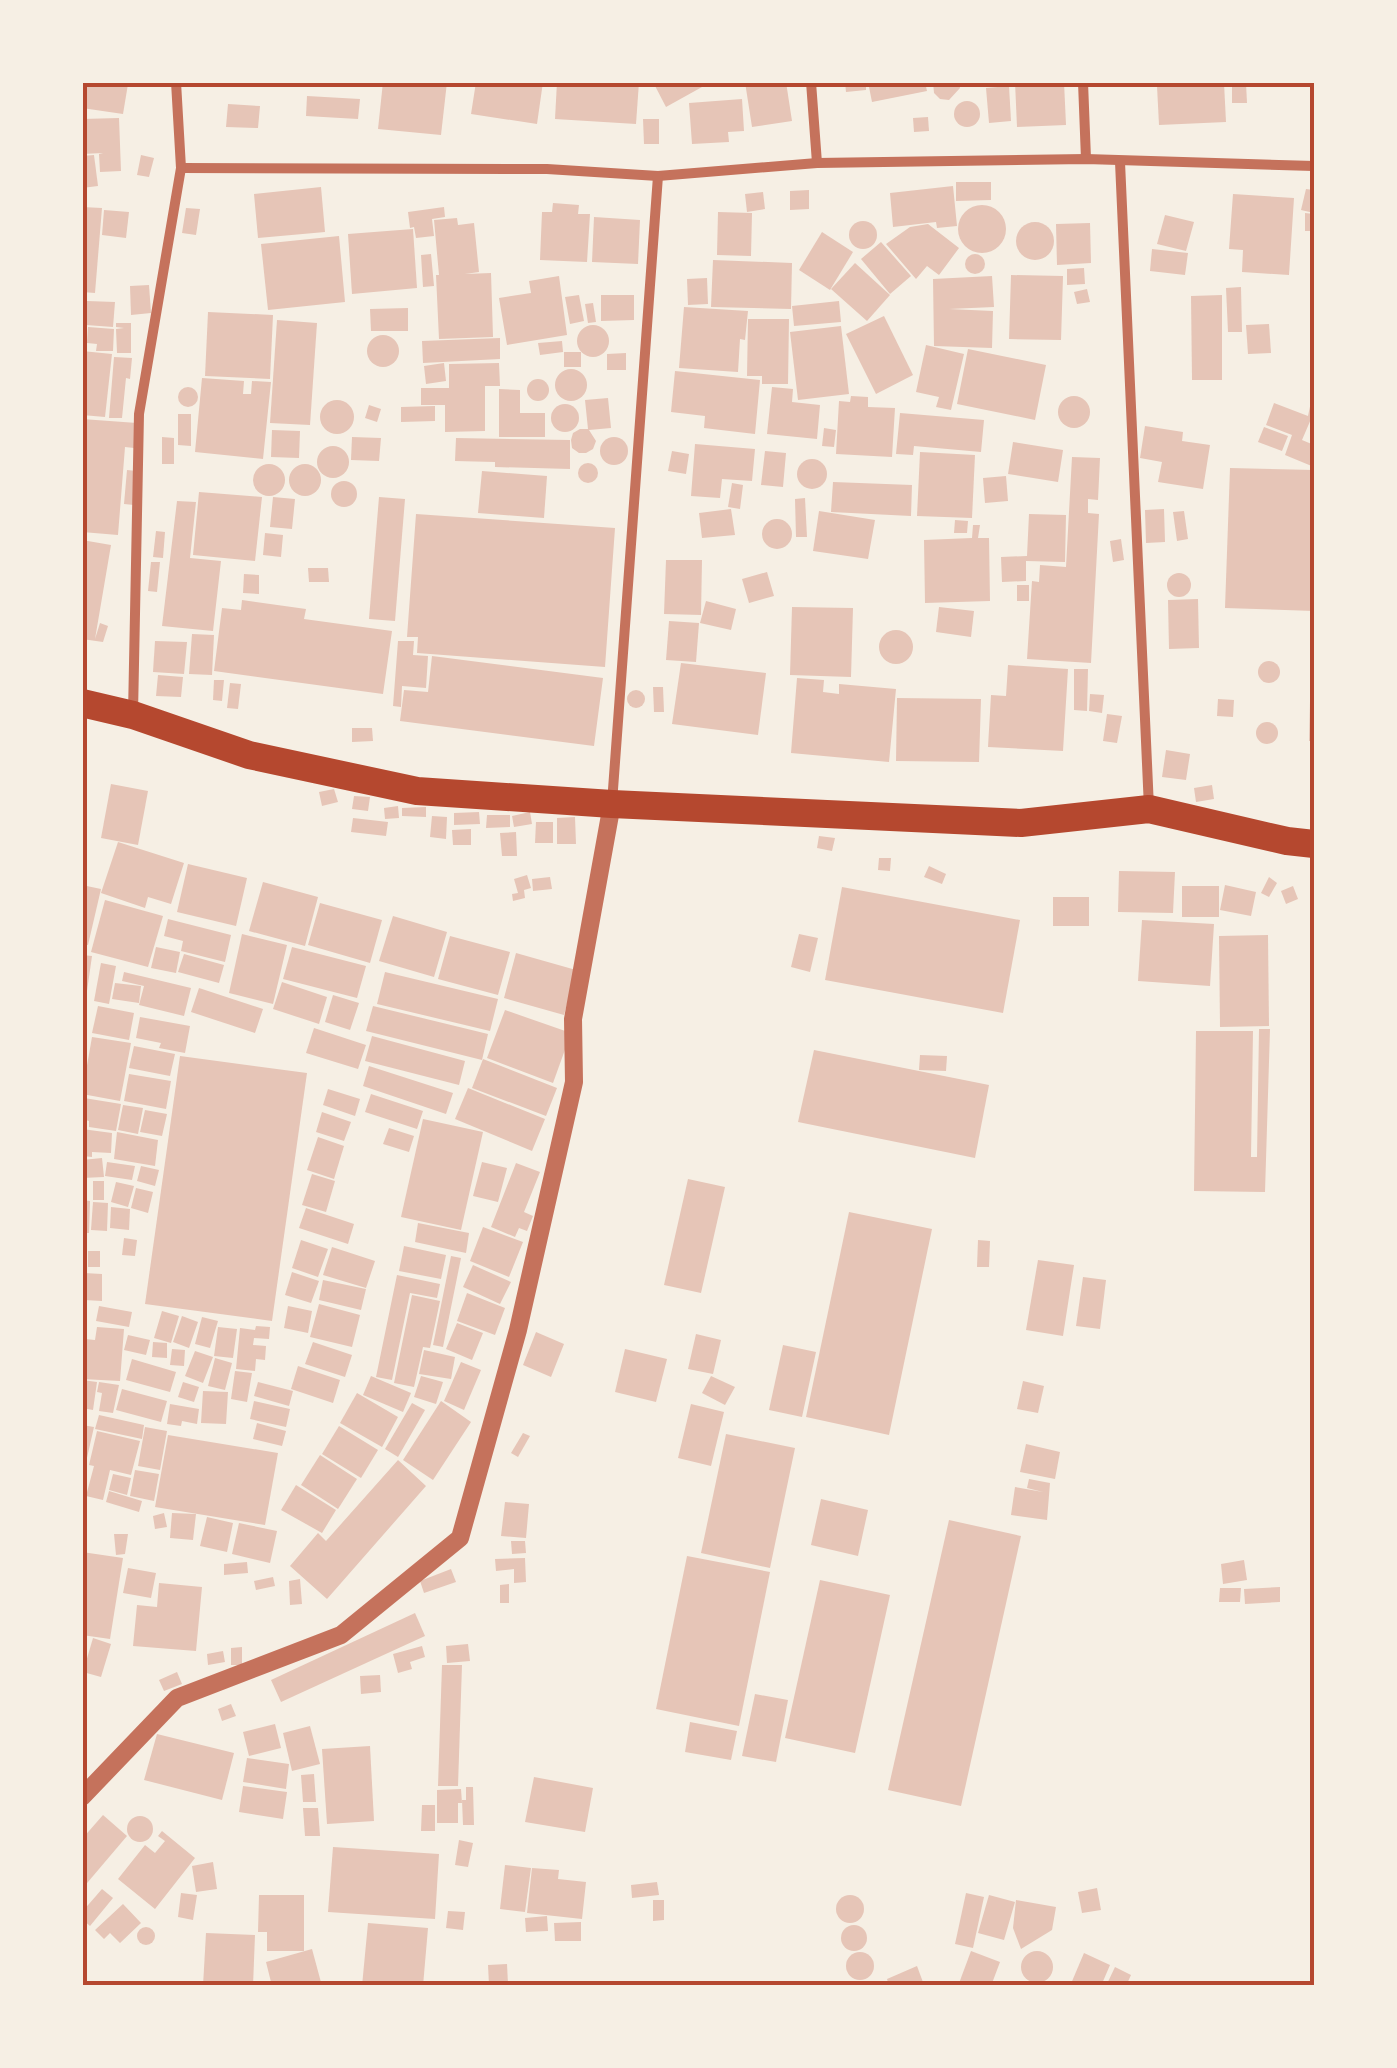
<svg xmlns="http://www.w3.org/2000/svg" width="1397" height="2068" font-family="Quicksand,sans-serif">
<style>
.building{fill:#e6c5b7}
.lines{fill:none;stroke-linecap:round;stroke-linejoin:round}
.minor{stroke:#c5725c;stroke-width:10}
.tertiary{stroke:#c5725c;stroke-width:18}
.trunk{stroke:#b5482f;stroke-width:28}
.neatline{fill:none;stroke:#b5482f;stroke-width:4}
</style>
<rect width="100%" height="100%" fill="#f6efe4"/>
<g class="building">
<path d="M82 82 128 84 123 114 82 108Z"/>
<path d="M383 82H447L441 135 378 129Z"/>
<path d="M476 82H543L537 124 471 114Z"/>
<path d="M557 82H639L636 124 555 119Z"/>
<path d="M653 82H711L666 107Z"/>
<path d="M745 82H786L792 121 752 127Z"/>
<path d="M845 82H866V90L846 92Z"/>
<path d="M868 82H925L927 91 872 102Z"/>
<path d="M933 82H959L960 88 949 100 940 99 934 93Z"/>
<path d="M1015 82H1064L1066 125 1017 127Z"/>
<path d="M1224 83 1226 122 1159 125 1157 86Z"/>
<path d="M1246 83 1247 103H1232V84Z"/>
<path d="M1009 86 1011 121 989 123 986 88Z"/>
<path d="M307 96 360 99 358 119 306 116Z"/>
<path d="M742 99 744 131 728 132 729 142 692 144 689 103Z"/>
<circle cx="967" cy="114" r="13"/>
<path d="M228 104 260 106 258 128 226 127Z"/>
<path d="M928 117 929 131 914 132 913 118Z"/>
<path d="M119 118 121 171 100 172 99 154 103 153 82 154V119Z"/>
<path d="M643 119H659V144H644Z"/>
<path d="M94 155 98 186 82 188V156Z"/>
<path d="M141 155 154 158 149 177 137 175Z"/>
<path d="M956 182H991V200L956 201Z"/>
<path d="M953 186 957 226 937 228 936 222 893 227 890 193Z"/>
<path d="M321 187 325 232 258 238 254 194Z"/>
<path d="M1306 189 1314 190V213L1301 210Z"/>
<path d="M809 190V209L790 210V191Z"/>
<path d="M763 192 765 209 747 212 745 194Z"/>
<path d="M1233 194 1294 198 1289 275 1242 272 1243 250 1229 249Z"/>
<path d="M553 203 579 205 578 214H590L587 262 540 260 542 212H552Z"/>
<circle cx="982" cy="229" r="24"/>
<path d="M82 207 102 208 95 293 82 292Z"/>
<path d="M444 207 445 217 432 219 434 236 416 238 414 227 410 228 408 212Z"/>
<path d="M186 208 200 209 196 235 182 233Z"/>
<path d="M104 210 129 212 126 238 102 235Z"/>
<path d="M718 212 752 213 751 256 717 255Z"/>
<path d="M1305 213 1314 214V231H1305Z"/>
<path d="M1165 215 1194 222 1186 251 1157 244Z"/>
<path d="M594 217 640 220 638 264 592 262Z"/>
<path d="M457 218 458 225 474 223 479 272 465 274 491 273 493 337 439 339 436 275H439L434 220Z"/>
<circle cx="863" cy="235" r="14"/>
<circle cx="1035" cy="241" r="19"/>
<path d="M1090 223 1091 263 1057 265 1056 224Z"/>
<path d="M928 224 959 248 939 275 927 266 916 279 886 244 910 227Z"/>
<path d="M413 229 417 288 352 294 348 234Z"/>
<path d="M822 232 853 252 830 290 799 270Z"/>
<path d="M339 236 345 302 268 310 261 244Z"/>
<path d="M881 242 911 276 890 294 861 259Z"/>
<path d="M1152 249 1188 253 1185 275 1150 271Z"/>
<path d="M431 254 434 286 423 287 421 255Z"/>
<circle cx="975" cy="264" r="10"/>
<path d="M713 260 792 263 791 309 711 307Z"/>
<path d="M855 263 890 295 867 321 831 289Z"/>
<path d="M1084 268 1085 284 1067 285V269Z"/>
<path d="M1011 275 1063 276 1061 340 1009 339Z"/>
<path d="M559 276 567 335 507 345 499 298 531 293 529 281Z"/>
<path d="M992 276 994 307 949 309 993 311 992 348 934 346 933 279Z"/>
<path d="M707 278 708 304 688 305 687 279Z"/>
<path d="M149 285 151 313 131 315 130 286Z"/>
<path d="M1241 287 1242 332H1228L1226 288Z"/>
<path d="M1087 289 1090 302 1077 304 1074 292Z"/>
<path d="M579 295 584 321 570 324 565 297Z"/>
<path d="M601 295H634V320L601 321Z"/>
<path d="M1222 295V380H1192L1191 296Z"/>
<path d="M87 301 115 302 113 327 86 325Z"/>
<path d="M839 301 841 322 794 326 792 306Z"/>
<path d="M593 303 596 322 588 323 585 304Z"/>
<path d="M684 307 748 311 745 340 740 339 738 372 679 368Z"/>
<path d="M408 308V331H371L370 309Z"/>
<path d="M208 312 273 315 270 379 205 376Z"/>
<path d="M884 316 913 375 876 394 846 334Z"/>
<path d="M748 319H789L788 384H762V376H747Z"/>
<path d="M277 320 317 323 310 425 270 423Z"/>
<path d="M116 323H131V353H117L116 329 124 328 116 327Z"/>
<path d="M1269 324 1271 353 1248 354 1246 325Z"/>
<circle cx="593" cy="341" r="16"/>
<path d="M841 326 849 394 798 400 790 332Z"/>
<path d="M88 327 114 329 113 351H96L97 344 87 343Z"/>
<circle cx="383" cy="351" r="16"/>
<path d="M500 338V359L423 363 422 341Z"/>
<path d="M562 341 563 352 540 355 538 343Z"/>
<path d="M926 345 964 354 951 410 936 407 939 397 916 392Z"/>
<path d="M968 349 1046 365 1035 420 957 404Z"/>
<path d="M82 351 112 354 105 417 82 415Z"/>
<rect x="564" y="352" width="17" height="15"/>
<path d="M626 353V370H607V354Z"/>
<path d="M114 357 132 358 130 379 126 378 122 418H109Z"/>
<path d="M444 363 446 381 426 384 424 366Z"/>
<path d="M499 363 500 386H485V431L445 432V405H421V388H449V364Z"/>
<circle cx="571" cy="385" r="16"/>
<path d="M675 371 760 380 755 434 704 428 705 416 671 412Z"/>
<path d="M202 378 244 381 243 394H251L252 381 271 382 263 459 195 452Z"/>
<circle cx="538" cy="390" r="11"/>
<circle cx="188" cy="397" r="10"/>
<path d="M772 387 793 389 792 402 820 405 817 439 767 434Z"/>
<path d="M499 389 520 390V413H545V437H499Z"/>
<path d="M1313 392 1314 412 1302 440 1314 445V467L1285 455 1292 435 1266 425 1274 403 1308 416Z"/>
<path d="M851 396 868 397V407L895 408 892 457 836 454 839 401 850 402Z"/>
<circle cx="1074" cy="412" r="16"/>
<path d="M608 398 611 428 589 430 596 441 593 449 586 453H579L572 448 571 440 573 433 580 429H588L585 400Z"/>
<circle cx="337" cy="417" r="17"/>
<circle cx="565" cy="418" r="14"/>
<path d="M369 405 381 409 377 422 365 418Z"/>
<path d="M435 406V421L401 422V407Z"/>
<path d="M900 413 984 420 981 452 914 446 913 455 896 454Z"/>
<path d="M178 414H191V446L178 445Z"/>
<path d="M82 419 137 423 134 448 125 447 118 535 82 532Z"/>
<path d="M1145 426 1183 432 1182 441 1210 445 1203 489 1158 482 1162 462 1140 458Z"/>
<path d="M1264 427 1288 436 1282 451 1258 442Z"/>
<path d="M824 428 836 430 834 447 822 446Z"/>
<path d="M272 430 300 431 299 458 271 457Z"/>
<path d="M162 437 174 438V464H162Z"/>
<path d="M352 437 381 438 379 461 351 460Z"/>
<circle cx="614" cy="451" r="14"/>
<path d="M456 438 570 440V469L495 467V462L455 461Z"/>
<path d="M1013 442 1063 450 1058 482 1008 474Z"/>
<path d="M695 444 755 449 752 481 722 479 720 498 691 496Z"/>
<circle cx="333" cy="462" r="16"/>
<path d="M672 451 689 454 686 474 668 471Z"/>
<path d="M765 451 786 453 783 487 761 485Z"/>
<path d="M920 452 975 455 972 518 917 516Z"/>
<path d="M1072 457 1100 458 1098 500 1088 499V513L1099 514 1091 663 1027 659 1032 581 1039 582 1040 565 1066 567Z"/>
<circle cx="812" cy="474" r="15"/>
<circle cx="588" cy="473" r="10"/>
<circle cx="269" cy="480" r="16"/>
<circle cx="305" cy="480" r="16"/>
<path d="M1230 468 1314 470V611L1225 608Z"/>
<path d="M127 470 137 471 134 505 124 504Z"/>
<path d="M482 471 547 476 544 518 478 513Z"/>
<path d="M1006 476 1008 501 985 503 983 478Z"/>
<circle cx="344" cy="494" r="13"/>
<path d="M833 482 912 485 911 516 831 512Z"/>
<path d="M732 483 743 485 740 509 728 507Z"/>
<path d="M199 492 262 497 255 561 193 555Z"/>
<path d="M273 497 295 499 292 529 270 527Z"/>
<path d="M379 497 405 499 395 621 369 619Z"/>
<path d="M805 498 807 537H796L795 499Z"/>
<path d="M177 501 196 502 190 558 221 561 213 631 162 626Z"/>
<path d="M731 509 735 535 702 538 699 513Z"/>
<path d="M1164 509 1165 542 1146 543 1145 510Z"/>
<path d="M819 511 875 520 868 559 813 551Z"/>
<path d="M1184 511 1188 539 1177 541 1173 512Z"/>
<path d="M416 514 615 528 605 667 417 653 418 637H407Z"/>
<path d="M1029 514 1066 515 1065 562 1026 561V581L1002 582 1001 557 1027 556Z"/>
<circle cx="777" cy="534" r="15"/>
<path d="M955 520 968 521 967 533H954Z"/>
<path d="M973 525H980L978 538H989L990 601 925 603 924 540 972 538Z"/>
<path d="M156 531 165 532 163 558 153 557Z"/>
<path d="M265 533 283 535 281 557 263 555Z"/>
<path d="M1121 539 1124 560 1113 562 1110 541Z"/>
<path d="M82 540 111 545 95 639 100 623 108 626 103 642 82 639Z"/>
<path d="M666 560H702L701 615 664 614Z"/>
<path d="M151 562H160L157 592 148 591Z"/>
<path d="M308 568H328L329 582H309Z"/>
<path d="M767 572 774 596 749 603 742 579Z"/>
<circle cx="1179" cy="585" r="12"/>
<path d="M244 574 259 575V594L243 593Z"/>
<rect x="1017" y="585" width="12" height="16"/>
<path d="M1198 599 1199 648 1169 649 1168 600Z"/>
<path d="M242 600 306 609 304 619 392 631 383 694 214 671 222 608 241 610Z"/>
<path d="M706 601 736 609 731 630 700 623Z"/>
<path d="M792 607 853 608 851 677 790 675Z"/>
<path d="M939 607 974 611 971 637 936 632Z"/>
<path d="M669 621 699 623 696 662 666 660Z"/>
<circle cx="896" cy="647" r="17"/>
<path d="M192 634 214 635 212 675 189 674Z"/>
<path d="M155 641 187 642 184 674 153 672Z"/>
<path d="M398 641H414L413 655 428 656 426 688 402 686 401 707 393 706Z"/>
<path d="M432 656 603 678 594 746 400 721 404 690 428 692Z"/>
<circle cx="1269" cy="672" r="11"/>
<path d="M681 663 766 673 758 735 672 724Z"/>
<path d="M1008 665 1068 669 1063 751 988 747 991 695 1006 696Z"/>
<path d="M1074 669H1088L1087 711 1074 710Z"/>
<path d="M158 675 183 677 181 697 156 696Z"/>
<path d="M797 678 824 680 823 692 839 694V684L896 689 889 762 791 753Z"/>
<path d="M214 680H224L222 701 213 700Z"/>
<path d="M230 683 241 684 238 709 227 708Z"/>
<path d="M653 687H663L664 712H654Z"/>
<circle cx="636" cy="699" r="9"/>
<path d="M1090 694 1104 695 1102 713 1089 711Z"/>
<path d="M897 698 981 699 979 762 896 761Z"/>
<path d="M1218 699 1234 700 1233 717 1217 716Z"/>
<path d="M1310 701H1314V741H1309Z"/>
<path d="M1107 714 1122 716 1117 743 1103 741Z"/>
<circle cx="1267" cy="733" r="11"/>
<path d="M352 728H372L373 741 352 742Z"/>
<path d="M1166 750 1190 754 1186 780 1162 777Z"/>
<path d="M111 784 148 791 138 845 101 838Z"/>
<path d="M1212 785 1214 799 1196 802 1194 788Z"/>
<path d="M334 789 338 802 322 806 319 792Z"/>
<path d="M354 796 370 797 368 811 352 809Z"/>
<path d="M398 806 399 818 385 819 384 808Z"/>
<path d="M426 807V817L402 816V808Z"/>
<path d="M479 812 480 824 454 825V813Z"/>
<path d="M530 812 532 824 514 827 512 816Z"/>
<path d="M487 815H510V827L486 828Z"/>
<path d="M432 816 447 817 446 839 430 837Z"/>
<path d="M575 817 576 844H557V818Z"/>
<path d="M353 818 388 822 386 836 351 832Z"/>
<path d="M536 822H553V843H535Z"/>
<path d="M471 829V845H453L452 830Z"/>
<path d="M516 832 517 856H502L500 833Z"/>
<path d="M819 836 835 838 832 851 817 848Z"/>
<path d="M118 842 184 863 171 904 148 897 145 908 101 893Z"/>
<path d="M879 858H891L890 871 878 870Z"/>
<path d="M188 864 247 878 236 926 177 912Z"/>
<path d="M929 866 946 874 942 884 924 877Z"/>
<path d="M1119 871 1175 872 1173 913 1118 912Z"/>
<path d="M527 875 531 888 524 890 525 898 513 901 512 894 518 893 514 879Z"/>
<path d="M550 877 552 889 533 891 532 879Z"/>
<path d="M1269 877 1277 883 1269 897 1261 893Z"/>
<path d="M263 882 318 897 305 946 249 931Z"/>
<path d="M82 885 101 889 88 945 82 944Z"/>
<path d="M1225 885 1256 892 1251 916 1220 910Z"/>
<rect x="1182" y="886" width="37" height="31"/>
<path d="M1293 886 1298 899 1286 904 1281 891Z"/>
<path d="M842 887 1020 920 1003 1013 825 980Z"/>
<rect x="1053" y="897" width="36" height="29"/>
<path d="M105 900 163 916 148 967 91 952Z"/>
<path d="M320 903 382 920 370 963 308 945Z"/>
<path d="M393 916 447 932 434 977 379 961Z"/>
<path d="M168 919 231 935 225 962 181 951 183 941 164 936Z"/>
<path d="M1142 920 1214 924 1210 986 1138 981Z"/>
<path d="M242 934 287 945 273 1004 229 993Z"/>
<path d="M799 934 818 938 810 972 791 967Z"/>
<path d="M1268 935 1269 1026 1220 1027 1219 936Z"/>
<path d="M450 936 510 952 498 995 438 979Z"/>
<path d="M156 947 180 952 176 973 151 968Z"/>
<path d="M292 947 366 966 357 998 283 979Z"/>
<path d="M516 953 576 970 564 1015 504 998Z"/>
<path d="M184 954 224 965 219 983 178 972Z"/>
<path d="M82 955 92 956 85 1005H82Z"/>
<path d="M101 963 116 966 109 1004 94 1001Z"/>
<path d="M124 972 191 988 184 1016 139 1005 144 986 122 981Z"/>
<path d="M385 972 498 999 490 1031 377 1004Z"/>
<path d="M282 982 327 997 319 1024 273 1009Z"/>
<path d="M115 983 141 986 139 1003 112 999Z"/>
<path d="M199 988 263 1009 255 1033 191 1012Z"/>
<path d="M333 995 359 1003 350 1030 325 1022Z"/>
<path d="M98 1006 134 1013 129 1040 92 1033Z"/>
<path d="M373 1006 488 1034 482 1060 366 1031Z"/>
<path d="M505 1010 571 1033 553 1083 487 1058Z"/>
<path d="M140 1017 190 1026 185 1053 159 1048 161 1043 136 1038Z"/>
<path d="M314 1028 366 1045 358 1069 306 1053Z"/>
<path d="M1259 1029H1270L1265 1192 1194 1191 1196 1031H1253L1251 1157H1257Z"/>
<path d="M372 1036 465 1061 459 1085 365 1061Z"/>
<path d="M92 1037 131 1043 120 1101 82 1094Z"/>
<path d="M134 1046 175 1054 170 1076 129 1068Z"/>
<path d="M814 1050 989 1085 975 1158 798 1122Z"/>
<path d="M920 1055 947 1056 946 1071 919 1070Z"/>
<path d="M180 1056 307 1073 272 1321 145 1304Z"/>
<path d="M483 1059 557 1088 546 1116 472 1088Z"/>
<path d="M369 1066 453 1093 446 1114 363 1086Z"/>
<path d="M129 1074 171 1081 166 1109 124 1101Z"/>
<path d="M468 1088 545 1119 532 1151 455 1119Z"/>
<path d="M328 1089 360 1099 355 1116 323 1105Z"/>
<path d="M371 1094 423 1111 417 1129 365 1112Z"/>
<path d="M84 1098 121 1104 116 1131 89 1127V1121L82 1119Z"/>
<path d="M123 1105 143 1108 138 1134 118 1130Z"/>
<path d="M145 1110 167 1114 162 1136 140 1132Z"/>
<path d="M322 1112 351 1122 344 1141 316 1132Z"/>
<path d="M423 1119 483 1132 461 1230 401 1217Z"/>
<path d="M389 1128 414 1136 409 1152 383 1144Z"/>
<path d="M82 1129 112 1133 111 1153 92 1152V1157L82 1156Z"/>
<path d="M117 1132 158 1140 155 1166 114 1159Z"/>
<path d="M318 1137 344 1146 334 1179 307 1170Z"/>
<path d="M102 1158 104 1177 82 1178V1160Z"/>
<path d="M107 1162 135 1166 132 1180 105 1176Z"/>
<path d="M482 1162 507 1168 498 1202 473 1196Z"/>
<path d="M516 1163 540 1172 524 1212 533 1216 527 1231 519 1228 515 1237 491 1227Z"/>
<path d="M141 1166 159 1170 155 1186 137 1181Z"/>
<path d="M312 1174 335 1181 326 1212 302 1205Z"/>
<path d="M688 1179 725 1187 701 1293 664 1285Z"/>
<rect x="93" y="1181" width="11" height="19"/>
<path d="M116 1182 134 1186 128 1207 111 1202Z"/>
<path d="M136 1188 153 1192 148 1213 131 1208Z"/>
<path d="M82 1200 90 1201 89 1233H82Z"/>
<path d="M93 1202 108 1203 107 1231 91 1230Z"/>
<path d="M111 1207 130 1209 129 1230 110 1228Z"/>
<path d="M306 1208 354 1224 348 1244 299 1228Z"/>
<path d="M849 1212 932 1229 889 1435 806 1417Z"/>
<path d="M418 1223 469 1233 466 1253 415 1242Z"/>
<path d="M483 1227 523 1242 509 1277 470 1261Z"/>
<path d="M124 1238 137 1240 135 1256 122 1255Z"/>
<path d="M301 1240 328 1249 318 1277 292 1268Z"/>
<path d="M978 1240 990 1241 989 1267H977Z"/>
<path d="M404 1246 446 1255 441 1279 399 1271Z"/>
<path d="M332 1247 375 1261 366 1288 323 1275Z"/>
<rect x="88" y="1251" width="12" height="16"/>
<path d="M451 1256 461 1258 443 1347 433 1345Z"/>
<path d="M1038 1260 1074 1265 1063 1336 1026 1330Z"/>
<path d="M473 1265 511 1282 500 1304 463 1287Z"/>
<path d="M292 1272 319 1281 311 1303 285 1295Z"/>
<path d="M84 1273 102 1274V1301L84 1300Z"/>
<path d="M397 1275 440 1284 437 1298 410 1293 392 1380 376 1377Z"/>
<path d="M1083 1277 1106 1280 1100 1329 1076 1326Z"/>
<path d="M323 1280 366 1289 361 1310 319 1300Z"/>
<path d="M467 1293 505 1308 495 1335 457 1321Z"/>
<path d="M412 1295 440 1301 430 1348 423 1347 414 1387 394 1383Z"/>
<path d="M319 1304 360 1315 352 1347 310 1337Z"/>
<path d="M99 1306 132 1312 129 1327 96 1321Z"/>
<path d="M288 1306 312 1311 308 1333 284 1328Z"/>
<path d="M162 1311 179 1316 171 1343 154 1338Z"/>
<path d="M182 1316 198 1322 189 1348 173 1342Z"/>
<path d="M202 1317 218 1321 210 1348 195 1344Z"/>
<path d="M457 1323 483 1333 472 1360 446 1349Z"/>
<path d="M256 1326 270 1327 269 1339 254 1338 253 1345 266 1346 265 1360 256 1359 255 1371 236 1369 240 1328 255 1330Z"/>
<path d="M97 1327 124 1329 120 1381 82 1379 85 1339 95 1340Z"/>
<path d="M218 1327 237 1329 233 1358 214 1356Z"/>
<path d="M536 1332 564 1344 551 1377 523 1365Z"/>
<path d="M696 1334 721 1340 713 1374 688 1369Z"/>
<path d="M128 1335 150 1340 146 1355 124 1350Z"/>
<path d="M153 1342 167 1343V1358L152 1357Z"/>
<path d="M313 1342 352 1355 345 1377 305 1364Z"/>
<path d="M783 1345 816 1352 802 1417 769 1410Z"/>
<path d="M172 1349 185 1350 184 1366 170 1365Z"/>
<path d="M625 1349 667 1359 656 1402 615 1392Z"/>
<path d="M424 1350 455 1357 451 1379 419 1374Z"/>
<path d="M195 1351 213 1357 203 1383 185 1376Z"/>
<path d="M215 1358 232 1363 225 1390 208 1386Z"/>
<path d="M132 1359 176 1372 170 1392 126 1380Z"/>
<path d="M461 1362 481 1370 464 1410 444 1401Z"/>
<path d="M298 1366 340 1380 333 1403 291 1389Z"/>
<path d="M235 1371 252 1373 247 1402 231 1399Z"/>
<path d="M371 1376 411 1393 403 1412 363 1395Z"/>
<path d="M421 1376 443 1382 436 1404 414 1397Z"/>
<path d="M711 1376 735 1387 725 1405 702 1393Z"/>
<path d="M82 1380 97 1382 93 1410 82 1408Z"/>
<path d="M1023 1381 1044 1386 1038 1413 1017 1409Z"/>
<path d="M99 1382 119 1385 113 1413 99 1411 102 1393 97 1392Z"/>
<path d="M183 1382 199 1387 194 1402 178 1397Z"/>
<path d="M258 1382 293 1391 289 1406 254 1396Z"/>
<path d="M122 1389 167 1401 161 1422 116 1410Z"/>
<path d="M203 1391 228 1392 226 1424 201 1423Z"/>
<path d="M357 1393 398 1417 382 1447 340 1423Z"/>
<path d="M254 1401 290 1409 286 1427 250 1419Z"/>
<path d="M441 1401 471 1422 433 1480 403 1460Z"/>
<path d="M412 1403 425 1410 398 1457 385 1449Z"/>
<path d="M170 1404 199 1409 197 1424 182 1421 181 1426 167 1424Z"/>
<path d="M691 1404 724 1412 711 1466 678 1458Z"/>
<path d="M99 1415 144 1425 142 1439 95 1429Z"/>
<path d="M257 1423 286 1431 282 1446 253 1439Z"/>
<path d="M82 1425 94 1427 84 1471H82Z"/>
<path d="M339 1426 378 1450 361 1478 322 1454Z"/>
<path d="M145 1427 167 1431 160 1470 138 1466Z"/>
<path d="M97 1431 140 1441 131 1475 110 1470 103 1500 86 1496 94 1466 89 1465Z"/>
<path d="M523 1433 530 1436 518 1457 511 1453Z"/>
<path d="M726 1434 795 1448 770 1568 701 1553Z"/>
<path d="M168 1435 278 1453 265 1525 155 1507Z"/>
<path d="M1026 1444 1060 1452 1055 1479 1020 1472Z"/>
<path d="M320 1455 357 1479 338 1509 301 1485Z"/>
<path d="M398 1460 426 1486 327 1599 290 1566 318 1533 326 1541Z"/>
<path d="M135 1470 159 1474 154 1501 130 1496Z"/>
<path d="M113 1474 131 1478 127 1495 109 1490Z"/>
<path d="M1029 1479 1050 1483 1047 1520 1011 1515 1015 1487 1043 1492 1027 1488Z"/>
<path d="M296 1485 336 1510 322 1533 281 1510Z"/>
<path d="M109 1491 142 1501 139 1512 106 1502Z"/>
<path d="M821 1499 868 1510 858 1556 811 1545Z"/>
<path d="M505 1502 529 1504 526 1538 501 1536Z"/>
<path d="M164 1513 167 1527 155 1529 153 1516Z"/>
<path d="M172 1513 196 1514 193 1540 170 1538Z"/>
<path d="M207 1517 233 1523 227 1552 200 1546Z"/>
<path d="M949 1520 1021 1536 961 1806 888 1790Z"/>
<path d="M239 1523 277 1531 270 1563 232 1554Z"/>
<path d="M114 1534H128L125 1554 116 1555Z"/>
<path d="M511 1541H525L526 1553 512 1554Z"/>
<path d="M82 1552 123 1558 110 1639 82 1635Z"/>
<path d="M687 1556 770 1572 739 1726 656 1709Z"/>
<path d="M525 1558 526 1582 514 1583V1569L496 1571 495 1559Z"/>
<path d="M1244 1560 1247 1580 1223 1584 1221 1564Z"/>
<path d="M247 1562 248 1573 224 1575V1564Z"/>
<path d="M128 1568 156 1573 151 1598 123 1593Z"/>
<path d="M451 1569 456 1582 424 1593 420 1581Z"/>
<path d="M273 1577 275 1586 256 1590 254 1581Z"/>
<path d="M300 1579 302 1604 290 1605 289 1581Z"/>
<path d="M820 1580 890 1595 855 1753 785 1738Z"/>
<path d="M159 1583 202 1587 196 1651 133 1646 137 1605 157 1607Z"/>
<path d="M509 1584V1603H500V1585Z"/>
<path d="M1280 1587V1602L1245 1604 1244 1589Z"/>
<path d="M1220 1588H1241L1240 1602H1219Z"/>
<path d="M415 1613 425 1636 281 1702 271 1680Z"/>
<path d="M93 1638 111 1644 101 1677 83 1672Z"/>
<path d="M468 1644 470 1661 447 1663 446 1646Z"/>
<path d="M422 1646 425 1657 410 1662 412 1669 398 1673 393 1654Z"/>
<path d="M242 1647V1665H231V1648Z"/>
<path d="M223 1651 225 1662 208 1665 207 1654Z"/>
<path d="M442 1665H462L458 1786H438Z"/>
<path d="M177 1672 182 1684 164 1691 159 1680Z"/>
<path d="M380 1675 381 1692 361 1694 360 1676Z"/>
<path d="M755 1694 788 1700 776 1762 742 1756Z"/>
<path d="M231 1704 236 1716 222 1721 218 1709Z"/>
<path d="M690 1722 737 1731 731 1760 685 1752Z"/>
<path d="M275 1724 281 1748 249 1756 243 1732Z"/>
<path d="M310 1726 320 1764 292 1771 283 1733Z"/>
<path d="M157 1734 234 1753 222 1800 144 1780Z"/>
<path d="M370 1746 374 1821 327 1824 322 1749Z"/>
<path d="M247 1758 289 1764 286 1789 243 1782Z"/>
<path d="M314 1774 316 1802H303L301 1775Z"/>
<path d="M534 1777 593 1788 585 1832 525 1822Z"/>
<path d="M243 1786 287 1792 283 1819 239 1812Z"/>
<path d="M466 1787H473L474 1825H463L462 1800H466Z"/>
<path d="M461 1789 462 1803H458V1823H437V1790Z"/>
<path d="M422 1805H435V1831H421Z"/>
<path d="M303 1808H318L320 1836H305Z"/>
<path d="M103 1815 127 1836 82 1889V1839Z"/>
<circle cx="140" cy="1829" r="13"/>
<path d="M162 1831 195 1858 155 1909 118 1879 145 1845 155 1853 165 1841 158 1836Z"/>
<path d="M459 1840 473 1843 468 1867 455 1865Z"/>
<path d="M333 1847 439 1854 435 1919 328 1912Z"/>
<path d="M213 1862 217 1889 196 1892 192 1866Z"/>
<path d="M505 1865 531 1868 525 1912 500 1909Z"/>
<path d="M532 1868 559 1870 558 1879 586 1882 582 1919 527 1913Z"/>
<path d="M657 1882 659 1895 632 1898 631 1885Z"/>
<path d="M1097 1888 1101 1910 1082 1913 1078 1892Z"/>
<path d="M102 1889 113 1898 90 1926 82 1919V1912Z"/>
<path d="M181 1893 197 1895 193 1920 178 1917Z"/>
<path d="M966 1893 984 1897 973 1948 955 1944Z"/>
<circle cx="850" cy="1909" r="14"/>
<path d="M259 1895H304V1951H267V1932H258Z"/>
<path d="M989 1895 1015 1902 1004 1940 978 1933Z"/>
<path d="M653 1900H664V1920L653 1921Z"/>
<path d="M1016 1900 1056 1907 1052 1930 1021 1949 1013 1928Z"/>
<path d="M123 1904 141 1923 120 1943 110 1933 104 1939 95 1930Z"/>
<path d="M448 1911 465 1912 463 1930 446 1928Z"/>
<path d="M547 1916 548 1931 526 1932 525 1918Z"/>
<path d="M581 1922V1941H555L554 1923Z"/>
<path d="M368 1923 428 1928 423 1986H362Z"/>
<circle cx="854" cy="1938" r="13"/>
<circle cx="146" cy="1936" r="9"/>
<path d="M206 1933 255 1935 253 1986H203Z"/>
<path d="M312 1949 322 1986H272L266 1962Z"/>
<path d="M971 1951 1000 1962 991 1986H958Z"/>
<circle cx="1037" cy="1967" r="16"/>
<circle cx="860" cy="1966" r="14"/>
<path d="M1084 1953 1110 1965 1101 1986H1070Z"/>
<path d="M507 1964 508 1984 489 1985 488 1965Z"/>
<path d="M917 1966 924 1985 889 1986 887 1979Z"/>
<path d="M1115 1967 1131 1975 1126 1986H1106Z"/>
</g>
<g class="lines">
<g class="minor">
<path d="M811 82 817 163"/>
<path d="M1083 82 1086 159"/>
<path d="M1120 162 1149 808"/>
<path d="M181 168 547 169 658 176 817 163 1086 159 1314 166"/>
<path d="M133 714 139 414 181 168 176 82"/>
<path d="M612 803 658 176"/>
</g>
<path class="tertiary" d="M82 1797 177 1698 341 1635 460 1538 518 1330 574 1082 573 1019 612 804"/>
<path class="trunk" d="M82 703 133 715 249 755 417 791 612 804 1021 823 1149 809 1287 841 1314 844"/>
</g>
<rect width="1397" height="2068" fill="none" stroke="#f6efe4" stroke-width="170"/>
<rect x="85" y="85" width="1227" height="1898" class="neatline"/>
</svg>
